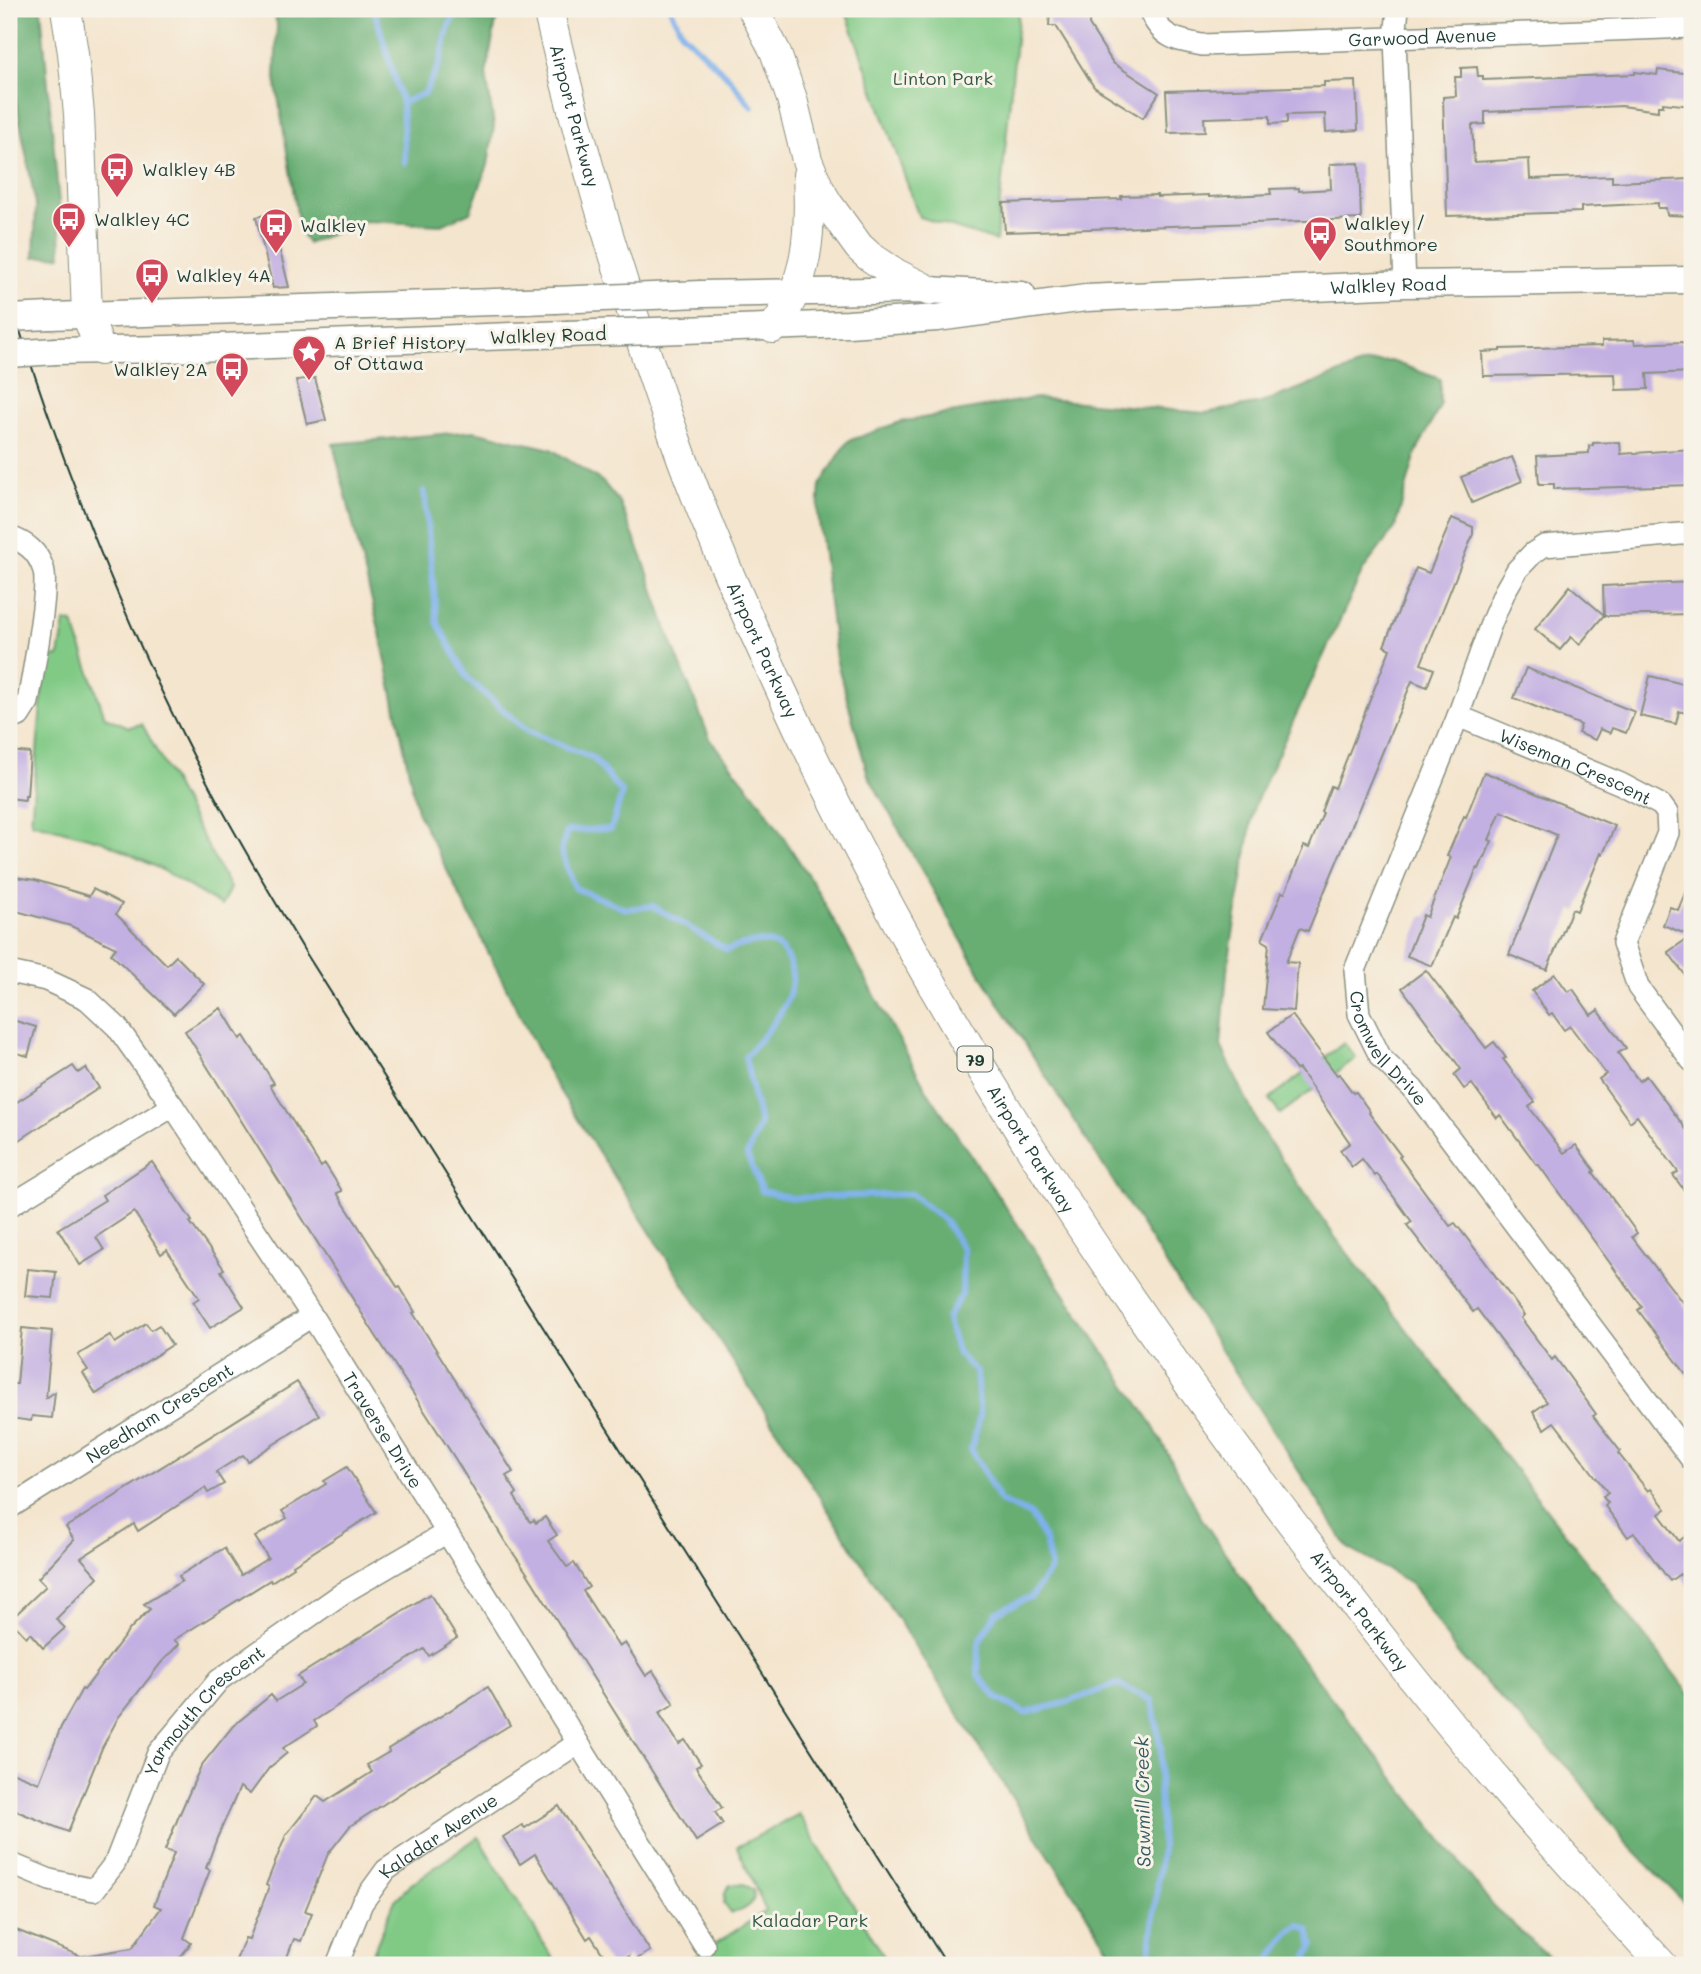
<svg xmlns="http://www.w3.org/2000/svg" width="1701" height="1974" font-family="Mali,sans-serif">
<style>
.green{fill:#81ca86;stroke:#50845d;stroke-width:2}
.forest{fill:#68ae73;stroke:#447654;stroke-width:2}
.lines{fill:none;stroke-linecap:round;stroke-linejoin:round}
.stream{stroke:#7fb1eb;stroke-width:6}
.building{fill:#c3b0e2}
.minor-casing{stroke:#8a9181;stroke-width:24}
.major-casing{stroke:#8a9181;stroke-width:29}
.highway-casing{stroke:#8a9181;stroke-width:32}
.minor{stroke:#fff;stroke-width:21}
.major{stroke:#fff;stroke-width:26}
.highway{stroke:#fff;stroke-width:30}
.tram{stroke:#1f3d34;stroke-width:2}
.major-bridge-casing{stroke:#8a9181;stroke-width:29;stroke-linecap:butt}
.major-bridge{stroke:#fff;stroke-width:26}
.labels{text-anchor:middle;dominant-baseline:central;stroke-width:6;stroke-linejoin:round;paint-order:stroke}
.shield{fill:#f7f3e8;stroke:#60746a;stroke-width:2}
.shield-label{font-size:16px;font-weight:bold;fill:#1f3d34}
.street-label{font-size:18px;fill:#1f3d34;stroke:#f7f3e8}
.park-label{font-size:18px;fill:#335944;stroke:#f7f3e8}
.poi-label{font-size:18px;fill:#1f3d34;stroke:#f7f3e8;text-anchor:start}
.water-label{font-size:19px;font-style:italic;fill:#375a62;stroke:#f7f3e8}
</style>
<rect width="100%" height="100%" fill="#f7f3e8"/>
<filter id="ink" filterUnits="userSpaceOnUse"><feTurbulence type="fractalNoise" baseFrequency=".0143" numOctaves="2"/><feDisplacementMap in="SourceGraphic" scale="14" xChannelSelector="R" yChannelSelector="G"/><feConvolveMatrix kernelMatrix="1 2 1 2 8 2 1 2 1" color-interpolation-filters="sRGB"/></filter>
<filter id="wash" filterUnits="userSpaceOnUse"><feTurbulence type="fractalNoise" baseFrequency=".00686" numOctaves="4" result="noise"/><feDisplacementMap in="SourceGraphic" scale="28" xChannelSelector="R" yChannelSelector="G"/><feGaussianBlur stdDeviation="1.57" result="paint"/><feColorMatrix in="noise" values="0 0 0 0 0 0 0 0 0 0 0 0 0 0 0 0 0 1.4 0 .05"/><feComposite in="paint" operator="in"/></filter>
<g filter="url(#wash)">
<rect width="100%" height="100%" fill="#f4e5ce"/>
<g class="green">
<path d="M845 9H1019L996 241 919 217Z"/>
<path d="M65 622 73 623 105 717 129 727 142 724 230 888 221 906 164 871 103 841 31 822 45 658 59 656Z"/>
<path d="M1344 1043 1356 1058 1280 1114 1269 1099Z"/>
<path d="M799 1814 889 1965H682L766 1911 737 1847Z"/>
<path d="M478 1837 557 1965H368L395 1900 410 1885Z"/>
<path d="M743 1884 753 1890 754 1898C749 1908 743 1911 731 1913L724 1904 725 1892 730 1885Z"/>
</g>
<g class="forest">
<path d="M9 9H41L59 203 61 256 34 257 36 206 9 65Z"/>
<path d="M273 9H492L497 16 486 74 494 126 488 165 470 212 442 225 366 221 308 243 300 232 275 78 277 24Z"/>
<path d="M1391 361 1440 379V406L1416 453 1395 528 1363 570 1254 806 1227 971 1221 1046 1260 1128 1335 1237 1692 1697V1910L1626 1843 1576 1776 1457 1653 1411 1583 1348 1548 981 975 868 775 836 659 818 514 820 485 848 441 900 422 1035 398 1205 413 1261 403 1366 363Z"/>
<path d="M474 431 551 449 603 482 620 503 643 559 668 633 710 739 762 804 815 886 926 1089 1151 1422 1202 1519 1274 1624 1494 1907 1557 1965H1119L552 1079 417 811 380 633 333 444Z"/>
</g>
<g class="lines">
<g class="stream">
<path d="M374 9 402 103 405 163"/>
<path d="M671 9 682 33 729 78 752 107"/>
<path d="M402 103 425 93 440 63 448 29 457 9"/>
<path d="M424 491 437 622 468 679 527 731 593 758 622 793 611 829 567 831 561 851 575 888 626 909 653 906 727 950C737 947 749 942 759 942 769 941 778 945 783 952 811 988 768 1030 745 1057L760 1124 747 1155 762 1191 792 1198 911 1194 944 1220 963 1249 962 1294 947 1318 958 1354 976 1372 980 1416 971 1449 1000 1501 1031 1515 1045 1541 1051 1568 1032 1596 996 1613 979 1642 978 1675 997 1698 1025 1713 1068 1702 1117 1684 1152 1700 1161 1749 1159 1789 1162 1847 1149 1959 1158 1965"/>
<path d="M1266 1965 1289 1932 1299 1925 1309 1930 1313 1946 1304 1965"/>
</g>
</g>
<g id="blocks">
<g class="building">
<path d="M1050 9H1090L1089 25 1113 63 1159 93 1143 118 1094 87 1056 26H1049Z"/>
<path d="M1477 67 1478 76H1483V80L1635 74V72L1657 75 1658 70 1692 74V106L1663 103V106H1658V111L1622 106 1485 112V124L1472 125 1474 162 1529 159 1530 179 1612 176V182L1691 179 1692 216 1667 215 1666 208H1658V203L1581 207V212L1447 216 1443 97 1456 96 1455 77H1461V68Z"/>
<path d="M1356 81 1358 130 1326 132 1325 114 1287 115V123L1270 124V116L1204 118 1205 132 1168 133 1166 91 1324 86V82Z"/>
<path d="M1359 163 1361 219 1005 232 1003 203 1121 199V196L1157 195V197L1209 195V197L1271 194 1270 189 1299 188V191L1331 189 1330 164Z"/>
<path d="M270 214 282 259 289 287 273 288 256 217Z"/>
<path d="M1634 340 1635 344 1683 342V343H1692V372L1647 374 1648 389 1616 390 1615 374 1483 376 1482 352 1500 351V349L1602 346V341Z"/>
<path d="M315 378 326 420 307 424 296 380Z"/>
<path d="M1620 442 1621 454 1692 449V485L1554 489V484H1539L1537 456 1589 453V446L1593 445V443Z"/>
<path d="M1512 457 1522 481 1472 503 1461 477Z"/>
<path d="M1452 518 1473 527V534L1421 664 1434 669 1427 687 1412 681 1308 931 1300 928 1286 962 1298 963 1294 1011 1263 1009 1269 944 1262 940 1282 892 1285 893 1304 846 1309 848 1323 813 1321 812 1331 786 1335 788 1390 649 1384 646 1416 568 1429 573Z"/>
<path d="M1692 582V614L1604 616 1603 586Z"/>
<path d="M1570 586 1604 615 1580 644 1571 637 1560 650 1535 629Z"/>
<path d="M1526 668 1635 712 1626 733 1612 728 1610 733 1600 729 1595 740 1578 733 1581 725 1514 698Z"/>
<path d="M1650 676 1692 686V715L1679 711 1676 724 1640 716Z"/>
<path d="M9 751 30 753 27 796H25V800L9 798Z"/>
<path d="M1484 772 1615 826 1603 854 1601 853 1577 911 1572 909 1547 970 1509 955 1557 835 1501 811 1489 840 1492 841 1485 857H1484L1479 869 1477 868 1456 919 1453 917 1432 966 1407 956 1423 915 1427 917 1451 857 1447 856 1464 816 1466 817Z"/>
<path d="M9 876 35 880 89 896 93 889 122 904 116 914 167 965 176 956 204 984 174 1014 111 954 116 948 71 926 9 909Z"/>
<path d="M1692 877V984L1668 952 1691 936 1663 925 1670 907 1678 910Z"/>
<path d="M1426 970 1486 1048 1494 1042 1506 1058 1503 1059 1535 1102 1529 1107 1564 1153 1576 1145 1595 1171 1593 1172 1637 1233 1632 1237 1692 1315V1382L1638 1310 1642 1307 1538 1164 1537 1165 1500 1115 1497 1118 1472 1084 1464 1089 1454 1075 1461 1069 1402 988Z"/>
<path d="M1555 974 1568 992 1573 989 1591 1015 1598 1010 1626 1048 1618 1053 1639 1081 1646 1076 1692 1137V1201L1673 1175 1678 1172 1637 1116 1630 1122 1599 1079 1606 1074 1570 1026 1564 1030 1552 1013 1549 1015 1532 991Z"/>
<path d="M221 1008 240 1039 244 1036 274 1083 270 1085 321 1167 325 1164 342 1191 337 1193 398 1288 400 1287 415 1312 413 1313 513 1472 506 1476 517 1493 514 1496 530 1522 534 1520 536 1523 545 1517 557 1535 548 1541 567 1567 574 1563 589 1587 583 1591 619 1647 625 1643 646 1676 653 1671 674 1704 659 1713 679 1744 685 1740 701 1764 696 1767 722 1808 715 1812 723 1824 696 1841 527 1573 504 1540 456 1460 376 1336 185 1031Z"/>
<path d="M1292 1015 1337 1075 1339 1074 1353 1093 1356 1092 1370 1112 1369 1113 1401 1156 1399 1157 1450 1226 1455 1223 1483 1259 1524 1315 1521 1318 1552 1360 1555 1357 1596 1414 1593 1416 1620 1451 1618 1453 1648 1491 1651 1489 1666 1509 1659 1514 1679 1541 1686 1536 1692 1544V1591L1680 1574 1670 1581 1634 1533 1628 1537 1605 1506 1608 1503 1603 1497 1608 1493 1554 1422 1544 1429 1533 1412 1547 1402 1477 1309 1473 1312 1407 1225 1412 1222 1377 1174 1375 1176 1362 1159 1352 1167 1340 1150 1350 1143 1299 1069 1296 1070 1268 1032Z"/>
<path d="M9 1019 36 1027 28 1056 9 1051Z"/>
<path d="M73 1066 78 1073 86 1068 99 1088 9 1147V1107Z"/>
<path d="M152 1162 192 1221 190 1222 224 1269 221 1271 244 1307 210 1328 193 1302 199 1298 167 1250 161 1254 134 1212 96 1237 104 1250 80 1265 58 1229 105 1200 102 1195Z"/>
<path d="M28 1269 56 1272 53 1298 25 1296Z"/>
<path d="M146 1323 151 1330 159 1325 172 1345 96 1394 83 1373 88 1370 78 1355 110 1335 115 1343Z"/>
<path d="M22 1328 52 1331 46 1398 55 1392 52 1418 32 1416 31 1421 10 1418 12 1384H17Z"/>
<path d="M297 1382 319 1415 248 1461 243 1455 216 1472 224 1484 208 1493 205 1488 138 1531 134 1524 81 1558 98 1577 56 1619 65 1628 43 1648 30 1633 26 1637 10 1620 46 1586 38 1578 74 1540 66 1527Z"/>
<path d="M347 1467 376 1512 293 1565 294 1567 271 1582 270 1580 174 1640 179 1644 161 1663 118 1718 102 1748 68 1832 9 1808V1771L39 1783 61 1727 82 1689 84 1690 130 1629 150 1609 144 1604 182 1581 179 1576 224 1548 241 1575 268 1558 255 1537 287 1518 282 1511 326 1484 324 1481Z"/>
<path d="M430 1594 457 1638 429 1656 424 1649 314 1721 317 1726 283 1748 287 1753 269 1768 250 1794 240 1787 217 1838 206 1868 210 1870 184 1938 191 1943 174 1965H9V1927L83 1957V1956L132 1948 161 1908 154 1905 174 1853 165 1850 178 1818 201 1766 233 1726 271 1695 276 1701 303 1684 298 1676Z"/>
<path d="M488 1687 510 1725 435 1771 350 1826 328 1854 305 1911 312 1913 301 1941 294 1939 284 1965H234L245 1938 249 1939 269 1887 266 1885 286 1835 317 1796 325 1802 372 1772 367 1765 389 1752 388 1749Z"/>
<path d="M559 1806 650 1951 632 1962 629 1956 616 1965H610L591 1936 587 1939 535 1854 520 1864 503 1837 522 1825 525 1828Z"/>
</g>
</g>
</g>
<g filter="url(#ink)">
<use href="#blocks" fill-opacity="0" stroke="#8a9181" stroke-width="2"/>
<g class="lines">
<g class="minor-casing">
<g id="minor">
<path id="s1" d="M1149 9C1160 37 1174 40 1202 45L1692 27"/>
<path d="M1398 9 1395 38 1405 284"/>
<path id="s2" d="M1692 533 1544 546 1533 553 1517 570 1505 591 1492 621 1458 716 1355 970 1359 1014 1381 1058 1413 1089 1692 1460"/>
<path d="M9 537C26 542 37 551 43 568 50 584 32 679 28 702L19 716 9 719"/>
<path id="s3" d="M1458 716 1621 784 1661 805 1667 813 1668 833 1623 943 1638 987 1692 1061"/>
<path id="s4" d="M9 972 46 980 87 999 117 1027 173 1106 312 1316 704 1945"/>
<path d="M9 1206 173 1106"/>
<path id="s5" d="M9 1508 312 1316"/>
<path id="s6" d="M9 1863 50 1880 94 1890 115 1863 158 1753 219 1680 343 1593 446 1533"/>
<path id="s7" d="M337 1965 362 1903 386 1870 578 1743"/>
</g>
</g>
<g class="major-casing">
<g id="major">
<path d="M701 294 928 290 1022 295"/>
<path d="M50 316 554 300"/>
<path id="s8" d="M713 329 848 324 937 318 1086 298 1405 284 1692 280"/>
<path d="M56 351 168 349 566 334"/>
</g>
</g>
<g class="highway-casing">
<g id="highway">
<path d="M66 9 73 53 79 114 87 314 100 350"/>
<path id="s9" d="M548 9C583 161 629 311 682 458 711 537 746 614 781 690 921 996 1104 1279 1309 1545 1372 1627 1435 1708 1502 1786 1554 1847 1608 1906 1662 1965"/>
<path d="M753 9 775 51 792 99 807 160 819 189 827 203 859 247 869 256 896 274 928 290"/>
<path d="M773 328C809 283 811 230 808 175"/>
</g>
</g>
<use href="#minor" class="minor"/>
<use href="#major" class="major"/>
<use href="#highway" class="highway"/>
<path class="tram" d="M9 297C57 449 114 599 186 741 222 813 263 882 304 950L947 1965"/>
<g class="major-bridge-casing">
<g id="major-bridge">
<path d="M554 300 701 294"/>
<path d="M9 318 50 316"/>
<path d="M566 334 713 329"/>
<path d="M9 354 56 351"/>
</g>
</g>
<use href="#major-bridge" class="major-bridge"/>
</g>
</g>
<defs>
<g id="bus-pin" transform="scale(1.75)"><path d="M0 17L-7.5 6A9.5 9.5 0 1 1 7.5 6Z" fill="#d1495b" stroke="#f7f3e8"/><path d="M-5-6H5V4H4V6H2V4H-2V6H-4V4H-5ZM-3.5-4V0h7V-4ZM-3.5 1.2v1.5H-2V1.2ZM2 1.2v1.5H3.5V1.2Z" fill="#fff"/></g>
<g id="sight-pin" transform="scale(1.75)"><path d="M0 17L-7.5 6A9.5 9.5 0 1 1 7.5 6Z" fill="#d1495b" stroke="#f7f3e8"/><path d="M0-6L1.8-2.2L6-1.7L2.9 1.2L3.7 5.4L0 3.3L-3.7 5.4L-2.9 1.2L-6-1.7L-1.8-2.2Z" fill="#fff"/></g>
</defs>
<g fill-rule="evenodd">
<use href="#bus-pin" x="117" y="169"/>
<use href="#bus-pin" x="69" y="219"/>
<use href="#bus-pin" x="276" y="225"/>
<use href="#bus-pin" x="1320" y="233"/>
<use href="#bus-pin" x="152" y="275"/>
<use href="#sight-pin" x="309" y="352"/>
<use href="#bus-pin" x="232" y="369"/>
</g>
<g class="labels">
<rect class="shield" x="957.5" y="1046.5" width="35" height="25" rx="5"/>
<g class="shield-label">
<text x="975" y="1059">79</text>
</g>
<g class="street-label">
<text stroke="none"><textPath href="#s1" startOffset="289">Garwood Avenue</textPath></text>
<text stroke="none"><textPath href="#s9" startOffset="110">Airport Parkway</textPath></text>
<text stroke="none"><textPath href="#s8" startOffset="677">Walkley Road</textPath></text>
<text transform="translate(548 335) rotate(-2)">Walkley Road</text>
<text stroke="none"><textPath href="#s9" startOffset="677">Airport Parkway</textPath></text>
<text stroke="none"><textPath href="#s3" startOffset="128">Wiseman Crescent</textPath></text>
<text stroke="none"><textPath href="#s2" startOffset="705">Cromwell Drive</textPath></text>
<text stroke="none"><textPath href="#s9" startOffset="1244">Airport Parkway</textPath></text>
<text stroke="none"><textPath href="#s5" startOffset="178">Needham Crescent</textPath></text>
<text stroke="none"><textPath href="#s4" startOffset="607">Traverse Drive</textPath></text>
<text stroke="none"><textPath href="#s9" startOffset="1811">Airport Parkway</textPath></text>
<text stroke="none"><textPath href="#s6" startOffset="304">Yarmouth Crescent</textPath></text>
<text stroke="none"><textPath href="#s7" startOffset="170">Kaladar Avenue</textPath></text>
</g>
<g class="park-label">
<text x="943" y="78">Linton Park</text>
<text x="810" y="1920">Kaladar Park</text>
</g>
<g class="poi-label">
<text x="142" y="169">Walkley 4B</text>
<text x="94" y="219">Walkley 4C</text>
<text x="1344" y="223">Walkley /<tspan x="1344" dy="21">Southmore</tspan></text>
<text x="300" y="225">Walkley</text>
<text x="176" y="275">Walkley 4A</text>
<text x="334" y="342">A Brief History<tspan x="334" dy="21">of Ottawa</tspan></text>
<text x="208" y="369" text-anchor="end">Walkley 2A</text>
</g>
<g class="water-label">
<text transform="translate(1142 1802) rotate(-91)">Sawmill Creek</text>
</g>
</g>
<rect width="1701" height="1974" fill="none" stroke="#f7f3e8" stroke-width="35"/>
</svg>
